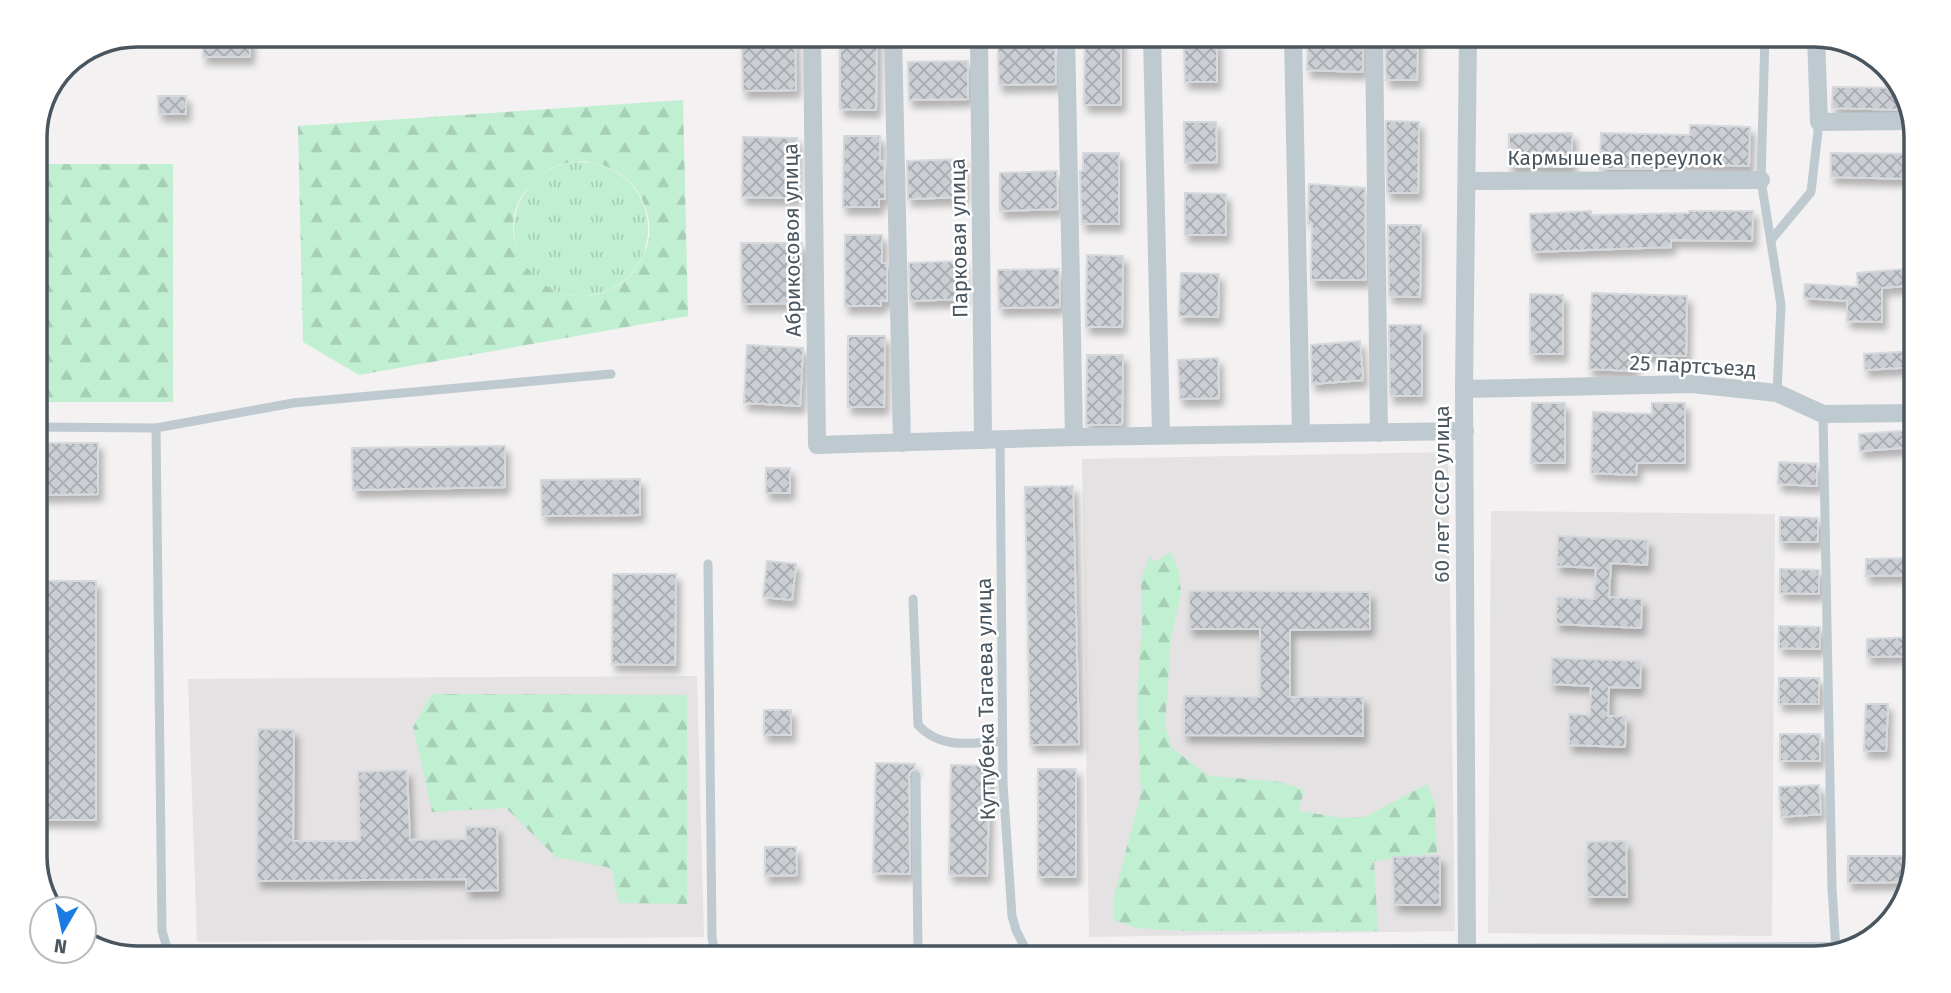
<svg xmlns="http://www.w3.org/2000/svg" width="1951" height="993" font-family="'Fira Sans',sans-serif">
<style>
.education{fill:#e4e2e3}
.grass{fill:url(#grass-tufts)}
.forest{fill:url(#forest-firs);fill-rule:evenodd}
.building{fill:url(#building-cross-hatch);stroke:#d5d8dc;stroke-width:2;filter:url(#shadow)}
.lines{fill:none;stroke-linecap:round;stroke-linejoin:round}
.service{stroke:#bfc9d0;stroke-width:9}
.minor{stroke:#bfc9d0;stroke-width:18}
.labels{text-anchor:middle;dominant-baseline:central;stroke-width:5;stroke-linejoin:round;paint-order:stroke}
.street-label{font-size:21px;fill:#49555f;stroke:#fff}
.rim{fill:none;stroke:#49555f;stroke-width:3.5}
</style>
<defs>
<pattern id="grass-tufts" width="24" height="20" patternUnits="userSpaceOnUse" patternTransform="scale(1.75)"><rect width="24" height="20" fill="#c1efd1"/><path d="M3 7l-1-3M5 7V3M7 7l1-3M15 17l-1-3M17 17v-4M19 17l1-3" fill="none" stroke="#a7cfb6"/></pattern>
<pattern id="forest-firs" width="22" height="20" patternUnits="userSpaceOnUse" patternTransform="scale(1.75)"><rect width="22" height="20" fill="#c1efd1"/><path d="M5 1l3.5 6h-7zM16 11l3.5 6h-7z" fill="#a7cfb6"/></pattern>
<pattern id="building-cross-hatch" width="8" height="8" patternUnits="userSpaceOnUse" patternTransform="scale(1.75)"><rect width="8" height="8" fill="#cbced3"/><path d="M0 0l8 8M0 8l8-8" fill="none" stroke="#a7aaae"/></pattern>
<filter id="shadow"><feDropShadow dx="4" dy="7" stdDeviation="3.5" flood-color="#0004"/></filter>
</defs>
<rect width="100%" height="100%" fill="#f3f1f1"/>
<g class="education">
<path d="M1448 452 1455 931 1089 937 1082 459Z"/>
<path d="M1491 511 1775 514 1772 936 1488 933Z"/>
<path d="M697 676 704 937 197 942 188 679Z"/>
</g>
<circle class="grass" cx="581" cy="229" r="67"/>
<g class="forest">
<path d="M683 100 688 316 359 375 303 342 298 126ZM585 161C591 163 599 163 605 166 634 176 653 208 649 238 647 250 641 261 634 271 625 283 612 290 599 294 535 311 484 230 532 183 541 174 551 167 563 164 570 162 578 162 585 161Z"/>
<rect x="35" y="164" width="138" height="238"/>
<path d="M1171 552 1179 572 1181 594 1171 638 1165 726 1172 748 1209 776 1281 782 1304 790 1299 811 1343 818 1365 817 1427 784 1435 803 1437 853 1374 861 1378 931H1183L1136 928 1114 920V896L1141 793 1137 696 1142 625 1141 579 1149 556 1154 562Z"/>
<path d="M432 694 687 695V904L619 903 611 868 556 857 506 808 432 812 413 727Z"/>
</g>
<g class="building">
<rect x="203" y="35" width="47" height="22"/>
<path d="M1085 35H1121V105H1084Z"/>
<path d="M1308 35H1363V72L1307 70Z"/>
<path d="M1385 35H1418L1417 80H1386Z"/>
<path d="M840 38 877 39 876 110 840 109Z"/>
<path d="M795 39 796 90 743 91 742 40Z"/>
<path d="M1184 41H1217V82H1185Z"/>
<path d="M1055 46 1056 84 999 85 998 47Z"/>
<path d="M968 61V99L909 100 908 62Z"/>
<path d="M1833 87 1901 88 1909 110 1832 108Z"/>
<path d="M158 96H186V114H159Z"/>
<path d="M1386 121 1419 122 1418 193H1387Z"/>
<path d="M1184 122H1216L1217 162 1185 163Z"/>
<path d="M1690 125 1750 127 1749 166 1672 164V169H1600L1601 133 1690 135Z"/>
<path d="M1572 133V167H1509V134Z"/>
<path d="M844 136H880V161H884L885 199H879V207H843Z"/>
<path d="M743 137 797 138 796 198 742 197Z"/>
<path d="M1083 153H1119V224H1082L1080 171H1083Z"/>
<path d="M1831 153 1916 154V179L1831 177Z"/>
<path d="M963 159 964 197 908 199 907 161Z"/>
<path d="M1057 171 1058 209 1000 211V173Z"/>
<path d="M1309 184 1365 188 1366 280H1311L1312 223H1308Z"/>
<path d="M1185 193 1226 194V235H1185Z"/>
<path d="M1591 211V215L1689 213V211H1753L1752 241 1671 240V247L1532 252 1530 214Z"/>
<path d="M1388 225H1421L1420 297 1389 296Z"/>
<path d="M845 235H882V263H887V301H881V306H845Z"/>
<path d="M741 243H802V303L742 304Z"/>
<path d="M1087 255 1123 256 1122 327H1086Z"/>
<path d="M963 261 964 299 910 301 909 263Z"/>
<path d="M1916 268V285L1882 288V322L1847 321V301L1804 298 1805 284 1858 287 1857 273Z"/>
<path d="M1059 269 1060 307 999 308 998 270Z"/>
<path d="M1181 273 1219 274 1218 317 1179 316Z"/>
<path d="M1592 293 1687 296 1686 356 1634 355V371L1589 369Z"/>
<path d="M1530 294 1563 295V354H1530Z"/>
<path d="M1389 325H1422V396H1390Z"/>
<path d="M848 336H885L884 407H848Z"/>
<path d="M1360 341 1363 380 1312 384 1311 345Z"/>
<path d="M747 345 803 348 800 406 744 403Z"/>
<path d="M1916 351V367L1865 370 1864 354Z"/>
<path d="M1087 355H1123L1122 425H1086Z"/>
<path d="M1218 358 1219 398 1180 399 1178 360Z"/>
<path d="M1532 403H1565V463H1531Z"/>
<path d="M1652 403H1685V463H1637L1636 475 1591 473 1593 412 1652 414Z"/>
<path d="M1916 430V447L1860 451 1859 434Z"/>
<path d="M35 443H98V494L35 495Z"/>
<path d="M505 446V487L353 490 352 448Z"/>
<path d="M1779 462 1817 464V486L1778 484Z"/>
<rect x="766" y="468" width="24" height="25"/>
<path d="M640 479V515L542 516 541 480Z"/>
<path d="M1073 486 1079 744 1030 745 1025 487Z"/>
<path d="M1780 517 1818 518V542H1780Z"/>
<path d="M1558 536 1648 540 1647 565 1611 563 1609 597 1642 599 1641 628 1556 624 1557 597 1594 599 1596 568 1557 566Z"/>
<path d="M1916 558V575L1866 576V559Z"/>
<path d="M767 561 796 564 792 600 763 597Z"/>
<path d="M1780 569 1819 570V594L1780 593Z"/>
<path d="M613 574H676L675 665 612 664Z"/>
<rect x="35" y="581" width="61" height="239"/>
<path d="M1189 591 1370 592V629L1290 630V697H1363V736L1184 735V696L1260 697V629H1189Z"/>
<path d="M1779 626 1820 627V649L1779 648Z"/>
<path d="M1916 637V656L1867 657V639Z"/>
<path d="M1552 658 1641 661 1640 688 1609 687 1608 716H1626L1625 747 1569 745V714L1590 715 1591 686 1551 684Z"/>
<rect x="1779" y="678" width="40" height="26"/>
<path d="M1866 704H1888L1886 751H1864Z"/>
<rect x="764" y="710" width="27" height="25"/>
<path d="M258 729 294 730 293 841H360L358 772 407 770 410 840 466 839V827H497L498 890 466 891V879L257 881Z"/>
<rect x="1780" y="734" width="40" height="27"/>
<path d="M876 763 915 764 914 769 910 772 909 776 910 874 873 873Z"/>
<path d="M951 765 990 766 987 876 949 875Z"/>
<rect x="1038" y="769" width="38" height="108"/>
<path d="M1819 785 1821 814 1781 817 1779 787Z"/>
<path d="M1626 841 1627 897H1587V842Z"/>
<path d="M765 847H796L797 875 765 876Z"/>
<path d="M1440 856V905H1394L1393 857Z"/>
<path d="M1848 856H1905V882L1848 883Z"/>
</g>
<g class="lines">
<g class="service">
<path d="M1765 35 1761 180 1781 305 1777 393"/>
<path d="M1771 240 1811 192 1819 122"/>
<path d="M1823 414 1832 888 1836 951"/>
<path d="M35 427 156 428"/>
<path d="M1000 438 1003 783 1012 916 1016 930 1028 954"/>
<path d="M708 564 712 938 716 956"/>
<path d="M913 599 918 725C941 750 972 743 1002 741"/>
<path d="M916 776 918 955"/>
<path d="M149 958 705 956"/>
<path d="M170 958 162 931 156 428 293 403 611 374"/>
</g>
<g class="minor">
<path d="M812 35 817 445 1074 437 1465 431"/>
<path d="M893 35 902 443"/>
<path d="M979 35 983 440"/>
<path d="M1066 35 1074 437"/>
<path d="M1152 35 1161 435"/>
<path d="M1293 35 1301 433"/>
<path d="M1374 35 1379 433"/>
<path d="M1816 36 1819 122 1912 121"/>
<path d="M1468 181 1761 180"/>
<path d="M1464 389 1692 384 1777 393 1823 414 1916 413"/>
<path d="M1467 952 1464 389 1468 35"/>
<path d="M705 956 1839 951"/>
</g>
</g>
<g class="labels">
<g class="street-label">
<text x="1615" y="158">Кармышева переулок</text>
<text transform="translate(959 238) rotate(-91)">Парковая улица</text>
<text transform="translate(792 240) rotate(-91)">Абрикосовоя улица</text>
<text transform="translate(1693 366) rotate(3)">25 партсъезд</text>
<text transform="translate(1442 494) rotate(-90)">60 лет СССР улица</text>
<text transform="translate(986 699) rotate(-91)">Куттубека Тагаева улица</text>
</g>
</g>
<path d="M0 0H1951V993H0ZM137 47H1814A90 90 0 0 1 1904 137V856A90 90 0 0 1 1814 946H137A90 90 0 0 1 47 856V137A90 90 0 0 1 137 47Z" fill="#fff" fill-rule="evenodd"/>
<path class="rim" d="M137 47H1814A90 90 0 0 1 1904 137V856A90 90 0 0 1 1814 946H137A90 90 0 0 1 47 856V137A90 90 0 0 1 137 47Z"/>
<g transform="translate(63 930) rotate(189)"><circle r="33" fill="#ffffff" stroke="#b6bbbf" stroke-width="2"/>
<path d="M0-5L12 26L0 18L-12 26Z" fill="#1c7ae3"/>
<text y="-10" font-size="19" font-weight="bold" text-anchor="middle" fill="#49555f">N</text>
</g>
</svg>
